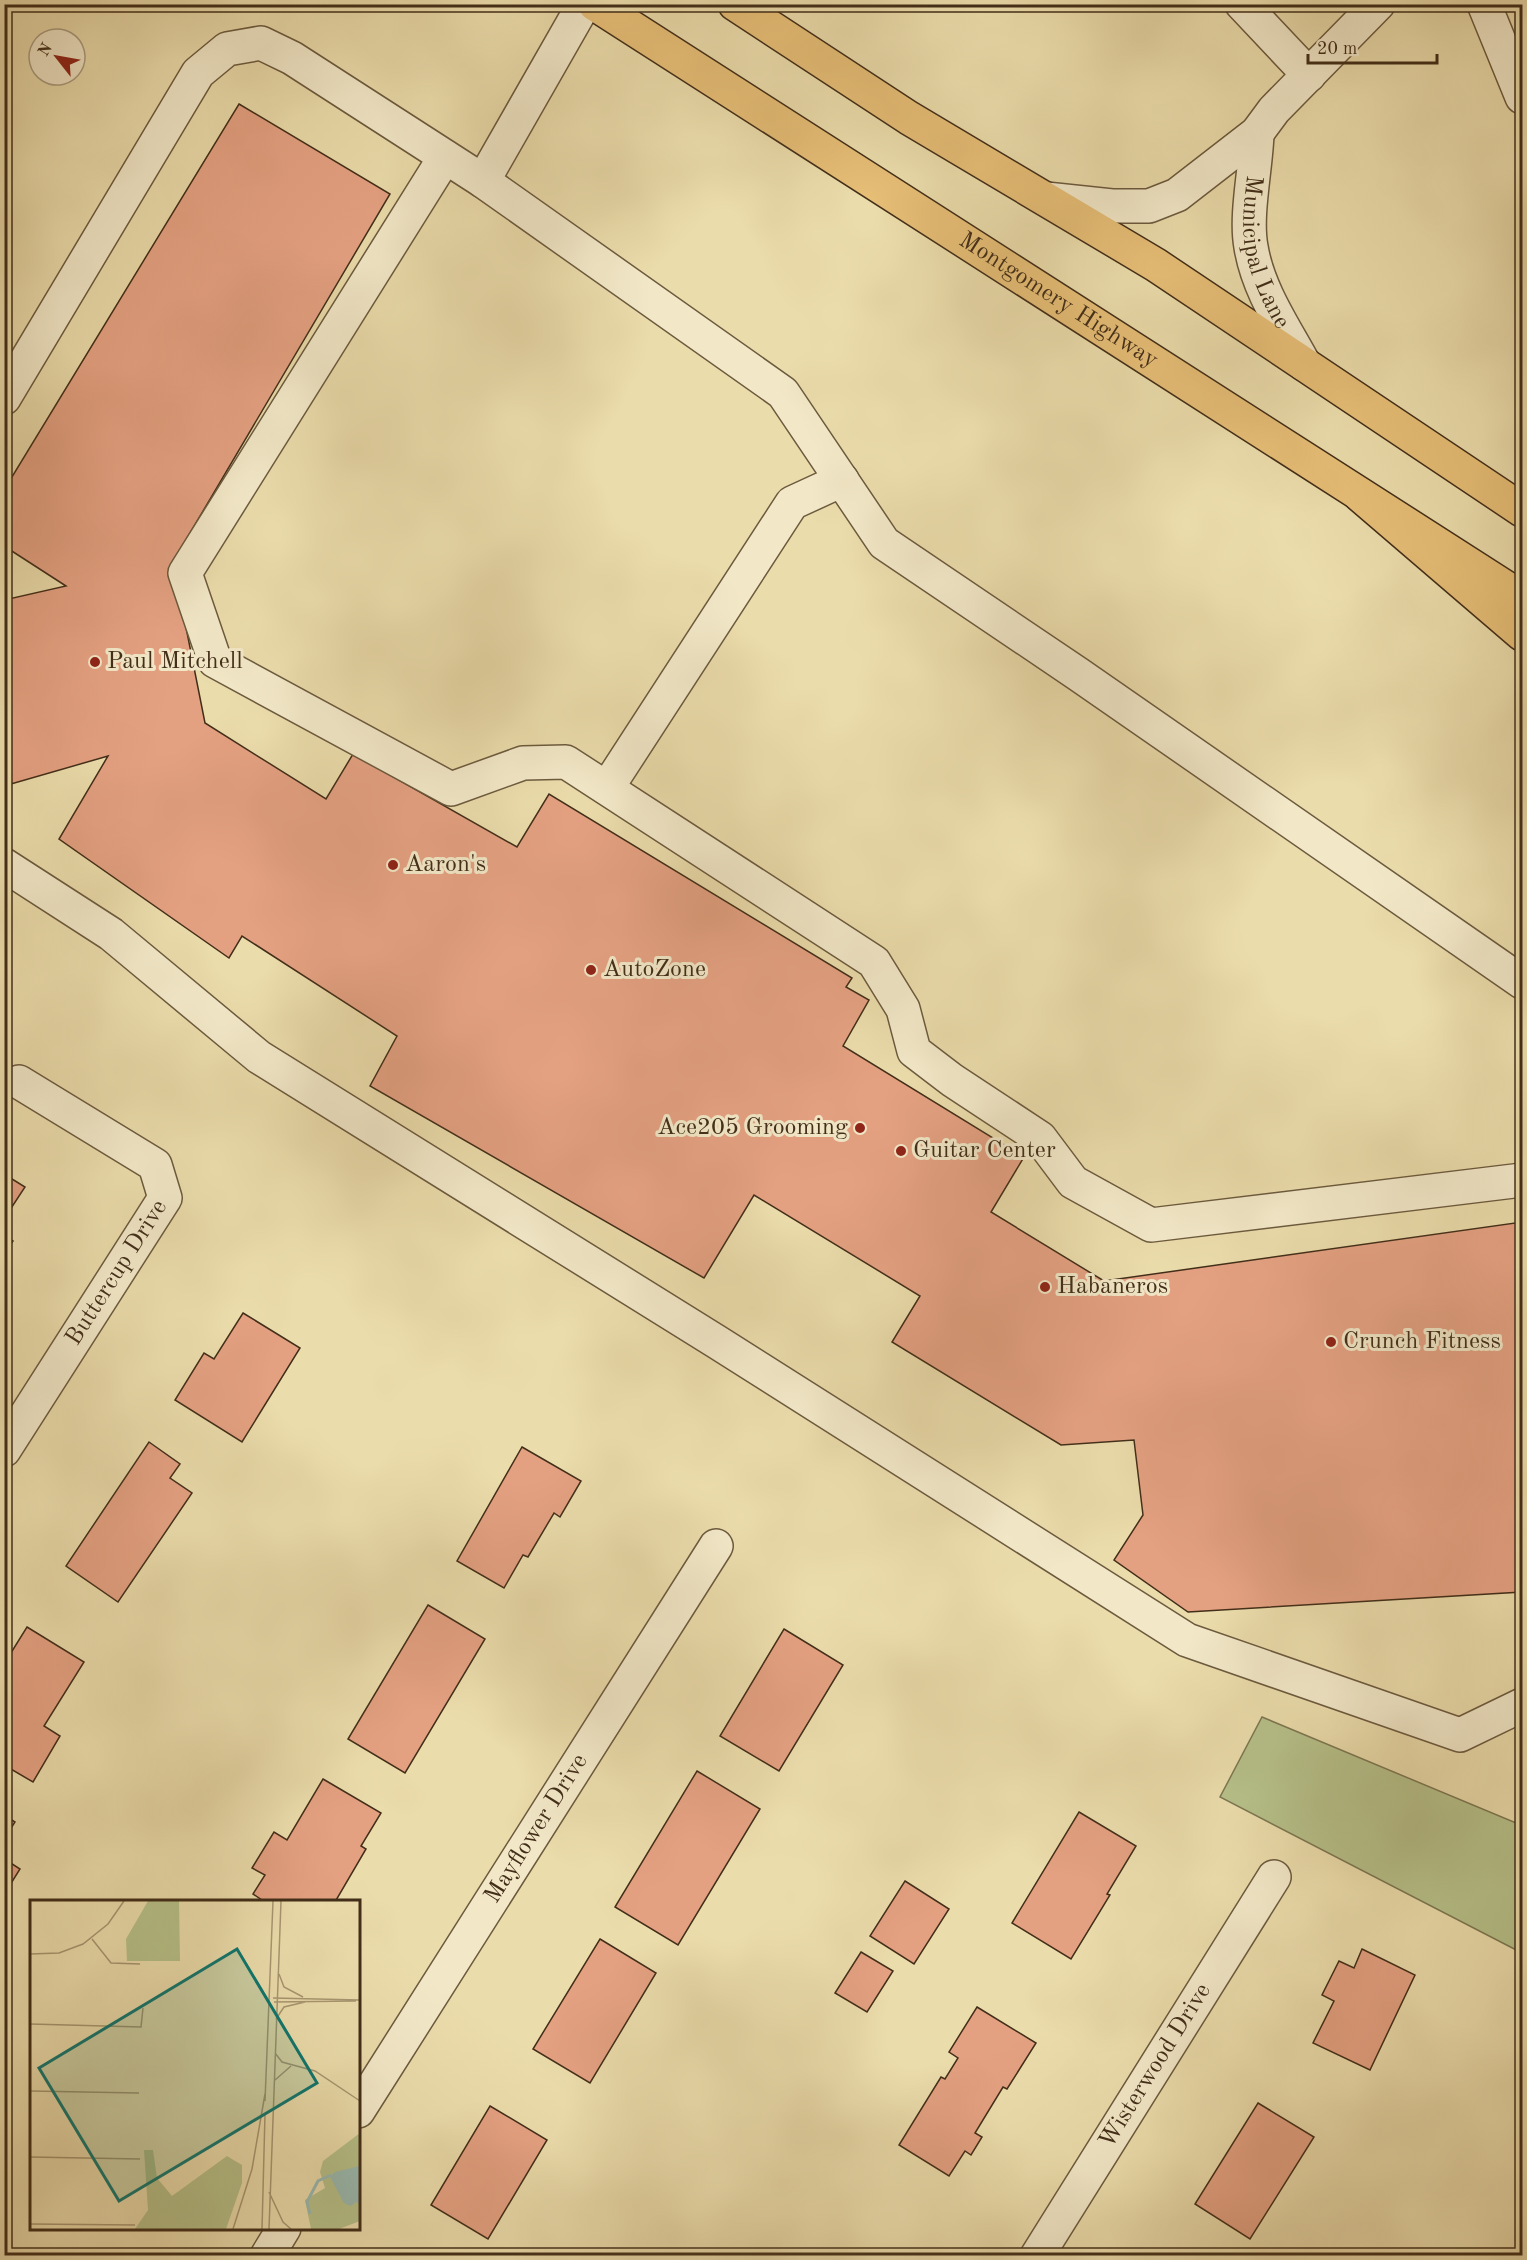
<svg xmlns="http://www.w3.org/2000/svg" width="1527" height="2260" font-family="'Old Standard TT',serif">
<style>
.green{fill:#b6c089;stroke:#7c7751;stroke-width:1.5}
.building{fill:#e4a182;stroke:#422e19;stroke-width:1.5}
.lines{fill:none;stroke-linecap:round;stroke-linejoin:round}
.minor-casing{stroke:#6c5a3e;stroke-width:36}
.major-casing{stroke:#422e19;stroke-width:36}
.highway-casing{stroke:#422e19;stroke-width:36}
.minor{stroke:#f2e8c8;stroke-width:33}
.major{stroke:#e6be76;stroke-width:33}
.highway{stroke:#e6be76;stroke-width:33}
.poi-dot{fill:#8f2418;stroke:#f2e8c8;stroke-width:2}
.labels{text-anchor:middle;dominant-baseline:central;stroke-width:6;stroke-linejoin:round;paint-order:stroke}
.street-label{font-size:24px;fill:#422e19;stroke:#f2e8c8}
.poi-label{font-size:24px;fill:#422e19;stroke:#f2e8c8;text-anchor:start}
.inset-river{fill:none;stroke:#99bab0;stroke-width:3}
.inset-road{fill:none;stroke:#a79671;stroke-width:1.5}
.view{fill:#0f766e;fill-opacity:0.15;stroke:#0f766e;stroke-width:3}
.inset-edge{fill:none;stroke:#422e19;stroke-width:3}
</style>
<rect width="100%" height="100%" fill="#ebdcab"/>
<filter id="stains"><feTurbulence type="fractalNoise" baseFrequency=".00333" numOctaves="4"/><feColorMatrix values="0 0 0 0 .2 0 0 0 0 .09 0 0 0 0 .02 0 0 0 .5 -.17"/></filter>
<radialGradient id="worn" r=".72"><stop offset=".6" stop-color="#630" stop-opacity="0"/><stop offset="1" stop-color="#630" stop-opacity=".3"/></radialGradient>
<path class="green" d="M1262 1717 1516 1823 1522 1822V1953L1220 1797Z"/>
<g class="building">
<path d="M239 104 390 194 173 562 205 723 326 799 353 754 517 847 549 794 852 978 846 987 869 1000 843 1046 1024 1157 991 1212 1104 1281 1522 1222V1592L1188 1612 1114 1560 1143 1515 1134 1440 1061 1445 892 1342 920 1296 754 1195 704 1278 370 1086 397 1036 242 936 229 958 59 839 108 756 4 786V600L66 586 4 546V490Z"/>
<path d="M4 1174 25 1187 4 1219Z"/>
<path d="M4 1236 13 1241 4 1254Z"/>
<path d="M243 1313 300 1348 242 1442 175 1400 204 1353 214 1359Z"/>
<path d="M149 1442 180 1464 170 1478 192 1493 118 1602 66 1566Z"/>
<path d="M522 1447 581 1481 560 1517 554 1513 528 1557 523 1555 504 1588 457 1561Z"/>
<path d="M428 1605 485 1639 405 1773 348 1739Z"/>
<path d="M27 1627 84 1662 44 1726 60 1736 33 1782 4 1765V1664Z"/>
<path d="M784 1629 843 1665 779 1771 720 1736Z"/>
<path d="M697 1771 760 1809 678 1945 615 1907Z"/>
<path d="M323 1779 381 1813 361 1846 366 1849 335 1902H265L253 1894 265 1875 252 1868 274 1832 287 1840Z"/>
<path d="M1079 1812 1136 1846 1107 1894 1110 1895 1071 1959 1012 1923Z"/>
<path d="M4 1815 15 1822 4 1839Z"/>
<path d="M4 1848 11 1852 6 1860 20 1869 5 1893Z"/>
<path d="M905 1881 949 1909 914 1964 870 1936Z"/>
<path d="M600 1939 656 1973 590 2083 533 2049Z"/>
<path d="M1362 1949 1415 1975 1370 2070 1313 2043 1334 2001 1322 1995 1339 1961 1354 1968Z"/>
<path d="M861 1952 893 1971 867 2012 835 1993Z"/>
<path d="M977 2007 1036 2043 1007 2089 1003 2087 975 2133 982 2137 971 2155 965 2151 949 2176 899 2145 941 2077 945 2079 958 2058 949 2052Z"/>
<path d="M1258 2103 1314 2137 1250 2239 1195 2204Z"/>
<path d="M490 2106 547 2140 488 2239 431 2205Z"/>
</g>
<g class="lines">
<g class="minor-casing">
<g id="minor">
<path d="M1242 4 1309 75"/>
<path d="M1484 4 1522 97"/>
<path id="s1" d="M1257 133C1256 168 1245 215 1251 247 1258 290 1284 327 1304 364"/>
<path d="M445 157 185 573 215 661 451 789 523 763 566 762 874 962 903 1009 914 1051 952 1080 1040 1138 1073 1182 1151 1225 1522 1180"/>
<path d="M483 181 584 4"/>
<path d="M1046 199 1112 206H1149L1177 195 1257 133 1274 110 1378 4"/>
<path d="M4 398 198 73 227 49 261 43 292 58 483 181 783 393 884 543 1078 674 1522 982"/>
<path d="M607 788 792 503 842 480"/>
<path d="M4 865 111 934 259 1057 717 1342 1187 1640 1460 1735 1522 1705"/>
<path id="s2" d="M4 1450 165 1198 155 1165 19 1082"/>
<path id="s3" d="M358 2111 716 1546"/>
<path d="M267 2256 284 2228"/>
<path id="s4" d="M1037 2256 1274 1877"/>
</g>
</g>
<g class="major-casing">
<g id="major">
<path id="s5" d="M595 4 1522 598"/>
<path d="M735 4 909 118 1156 265 1522 510"/>
</g>
</g>
<g class="highway-casing">
<path id="highway" d="M1360 495 1522 634"/>
</g>
<use href="#minor" class="minor"/>
<use href="#major" class="major"/>
<use href="#highway" class="highway"/>
</g>
<g class="poi-dot">
<circle cx="95" cy="662" r="6"/>
<circle cx="393" cy="865" r="6"/>
<circle cx="591" cy="970" r="6"/>
<circle cx="860" cy="1128" r="6"/>
<circle cx="901" cy="1151" r="6"/>
<circle cx="1045" cy="1287" r="6"/>
<circle cx="1331" cy="1342" r="6"/>
</g>
<g class="labels">
<g class="street-label">
<text stroke="none"><textPath href="#s1" startOffset="122">Municipal Lane</textPath></text>
<text stroke="none"><textPath href="#s5" startOffset="550">Montgomery Highway</textPath></text>
<text stroke="none"><textPath href="#s2" startOffset="210">Buttercup Drive</textPath></text>
<text stroke="none"><textPath href="#s3" startOffset="334">Mayflower Drive</textPath></text>
<text stroke="none"><textPath href="#s4" startOffset="224">Wisterwood Drive</textPath></text>
</g>
<g class="poi-label">
<text x="107" y="662">Paul Mitchell</text>
<text x="405" y="865">Aaron's</text>
<text x="603" y="970">AutoZone</text>
<text x="848" y="1128" text-anchor="end">Ace205 Grooming</text>
<text x="913" y="1151">Guitar Center</text>
<text x="1057" y="1287">Habaneros</text>
<text x="1343" y="1342">Crunch Fitness</text>
</g>
</g>
<g transform="translate(30 1900)">
<rect width="330" height="330" fill="#ebdcab"/>
<path d="M118 1H149L150 61H97L96 39ZM330 233V321L309 329H281L275 300 295 288 290 272 293 261ZM114 250H123L127 278 142 296 197 256 212 265V283L196 329H105L118 310Z" fill="#b6c089"/>
<path d="M330 266V305L326 302 321 306 314 303 300 277 305 272Z" fill="#99bab0"/>
<path class="inset-river" d="M280 314 277 302 288 281 301 275"/>
<path class="inset-road" d="M62 39 81 63 110 64M0 54 29 53 53 44 78 24 94 1M249 74 254 87 273 97M243 98 330 100M244 102 326 101M246 119 254 107 275 102M0 124 111 127 113 108M245 153 252 162 285 171 330 201M245 180 261 166M0 191 109 193M235 201 243 1M0 257 110 259M239 292 253 322 261 329M0 324 105 325M203 329 222 269 235 194M232 329 235 214M239 329 251 1"/>
<path class="view" d="M207 49 287 183 89 301 9 168Z"/>
<rect width="330" height="330" class="inset-edge"/>
</g>
<rect width="1527" height="2260" fill="none" stroke="#ebdcab" stroke-width="24"/>
<rect x="6" y="6" width="1515" height="2248" fill="none" stroke="#422e19" stroke-width="3"/>
<rect x="12" y="12" width="1503" height="2236" fill="none" stroke="#422e19" stroke-width="1.5"/>
<g transform="translate(57 57) rotate(301)"><circle r="28" fill="#f2e8c8" stroke="#ac9e82" stroke-width="1.5"/>
<path d="M0-4.5L10 22L0 15L-10 22Z" fill="#8f2418"/>
<text y="-9" font-size="16" font-weight="bold" text-anchor="middle" fill="#422e19">N</text>
</g>
<path d="M1308 54v9h129v-9" fill="none" stroke="#422e19" stroke-width="3"/>
<text x="1317" y="54" font-size="18" fill="#422e19" stroke="#f2e8c8" stroke-width="4.5" paint-order="stroke">20 m</text>
<rect width="100%" height="100%" filter="url(#stains)"/>
<rect width="100%" height="100%" fill="url(#worn)"/>
</svg>
